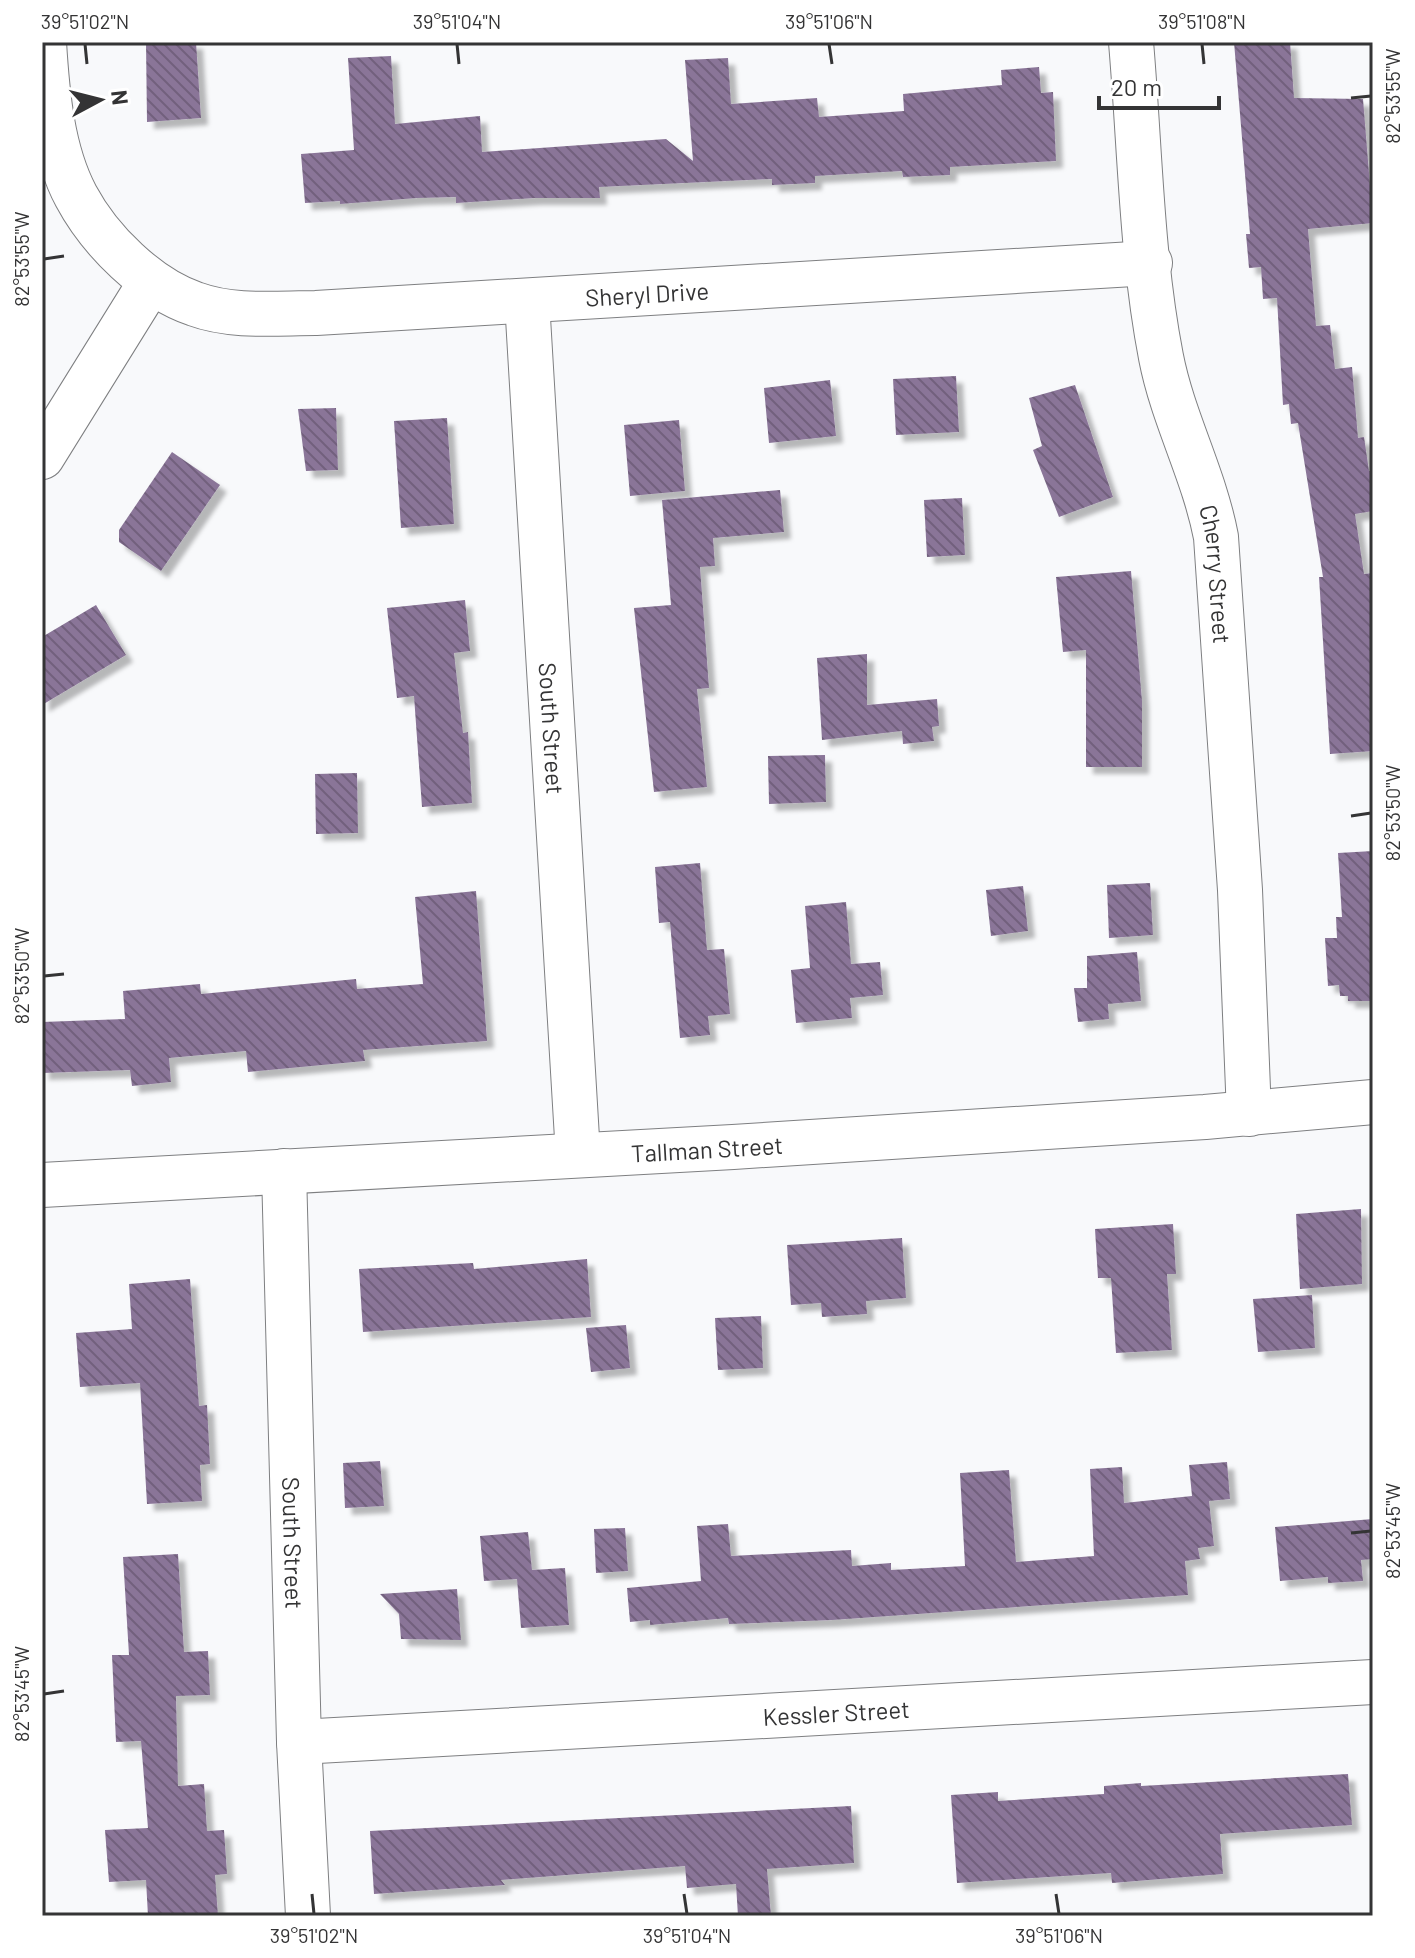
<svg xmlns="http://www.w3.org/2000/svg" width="1415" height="1958" font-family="Barlow,sans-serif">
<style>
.building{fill:url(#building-back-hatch);filter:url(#shadow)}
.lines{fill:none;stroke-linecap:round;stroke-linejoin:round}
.minor-casing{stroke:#7e7f81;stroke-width:46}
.minor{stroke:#fff;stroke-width:44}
.ticks{fill:none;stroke:#343435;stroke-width:3}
.labels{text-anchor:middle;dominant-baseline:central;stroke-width:6;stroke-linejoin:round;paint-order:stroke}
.street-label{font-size:24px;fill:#343435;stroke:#fff}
.neatline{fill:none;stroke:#343435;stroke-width:3}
.ticks-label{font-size:20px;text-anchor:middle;fill:#343435}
</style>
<defs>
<pattern id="building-back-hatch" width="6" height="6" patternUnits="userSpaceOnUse" patternTransform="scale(2)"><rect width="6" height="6" fill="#8a7598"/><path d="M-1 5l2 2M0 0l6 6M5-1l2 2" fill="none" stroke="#72617d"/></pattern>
<filter id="shadow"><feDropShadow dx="7" dy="7" stdDeviation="2" flood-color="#0004"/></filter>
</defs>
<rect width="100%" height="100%" fill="#f8f9fb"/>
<g class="building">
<path d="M146 42H196L201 118 147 122Z"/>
<path d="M1234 42H1290L1294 98 1363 99 1373 223 1308 229 1316 326 1330 325 1335 369 1352 367 1358 438 1364 437 1369 471 1373 470V511L1355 514 1364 574 1373 573V751L1330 754 1319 577H1323L1298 423 1291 424 1289 404 1283 405 1277 298 1263 299 1261 267 1249 268 1246 234H1250Z"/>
<path d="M391 56 395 124 480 116 482 152 666 139 693 161 685 60 728 58 731 104 817 98 819 117 904 111 903 94 1002 85 1001 70 1039 67 1041 93 1053 92 1056 161 950 167V175L903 177 902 171 815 176V183L772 185V179L599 187 600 198H535L456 203V197L417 198 340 204V201L305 203 301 154 354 150 348 58Z"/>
<path d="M956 376 959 432 896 435 893 379Z"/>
<path d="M830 380 836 436 769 443 764 388Z"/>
<path d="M1075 385 1113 497 1059 517 1033 450 1042 446 1029 398Z"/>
<path d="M336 408 338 470 306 471 298 409Z"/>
<path d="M447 418 454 524 401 528 394 421Z"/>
<path d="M679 420 685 491 630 496 624 425Z"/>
<path d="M172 452 220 485 161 571 119 542V530Z"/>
<path d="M780 490 784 532 713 538 715 566 700 567 709 688 697 689 707 787 654 792 634 608 671 605 662 500Z"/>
<path d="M962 498 965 555 927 557 924 500Z"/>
<path d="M1131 571 1142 701V767H1086V650L1063 652 1056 577Z"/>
<path d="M465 600 470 651 454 653 463 733 468 732 472 803 422 807 414 696 397 698 387 608Z"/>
<path d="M96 605 126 655 42 705V637Z"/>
<path d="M867 654V705L937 699 939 726 932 727 934 741 903 744 902 731 822 740 817 658Z"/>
<path d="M825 755 826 802 769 804 768 756Z"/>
<path d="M357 773 358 833 316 834 315 774Z"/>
<path d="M1373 851V1001H1348V996H1340L1339 985 1328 986 1325 938H1337L1336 917H1342L1338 853Z"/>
<path d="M700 863 707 950 724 949 730 1014 708 1016 710 1035 680 1038 670 922 659 923 655 867Z"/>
<path d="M1150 883 1153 935 1109 938 1107 885Z"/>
<path d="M1023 886 1028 931 991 936 986 890Z"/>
<path d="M476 891 487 1041 363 1050 365 1061 248 1072 246 1051 169 1058 171 1082 132 1086 130 1070 42 1073V1022L125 1019 123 991 200 984 201 994 356 979 357 989 423 984 415 897Z"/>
<path d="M846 902 851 964 880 962 883 995 850 998 852 1018 796 1023 791 970 810 968 805 906Z"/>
<path d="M1137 952 1141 1001 1108 1004 1109 1019 1078 1022 1074 988H1087V956Z"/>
<path d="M1361 1209 1362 1284 1300 1289 1296 1214Z"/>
<path d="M1173 1224 1176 1274H1167L1172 1350 1116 1353 1111 1278H1098L1095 1229Z"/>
<path d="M902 1238 906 1298 866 1301 867 1314 822 1317 821 1303 791 1305 787 1245Z"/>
<path d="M587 1259 591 1317 363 1332 359 1269 473 1263 474 1269Z"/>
<path d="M190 1279 199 1406 207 1405 210 1464 200 1465 202 1501 147 1504 140 1383 80 1387 76 1333 132 1329 129 1284Z"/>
<path d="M1312 1295 1315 1348 1258 1352 1253 1299Z"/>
<path d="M761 1316 763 1368 718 1370 715 1318Z"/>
<path d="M626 1325 630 1368 591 1372 586 1328Z"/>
<path d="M380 1461 384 1506 345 1508 343 1463Z"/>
<path d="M1227 1462 1230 1499 1209 1501 1214 1546 1198 1548 1200 1559 1185 1561 1188 1595 832 1620 729 1624 728 1618 650 1625V1620L630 1622 627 1588 701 1581 697 1526 728 1524 731 1556 851 1550 852 1566 891 1563V1570L965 1566 960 1473 1009 1470 1016 1562 1094 1556 1090 1469 1122 1467 1124 1503 1192 1496 1189 1465Z"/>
<path d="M1373 1519V1559L1361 1560 1363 1581 1328 1583V1577L1280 1581 1275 1527Z"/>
<path d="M625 1528 628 1571 596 1573 594 1529Z"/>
<path d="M528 1532 532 1570 565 1568 569 1625 521 1628 517 1579 484 1581 480 1536Z"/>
<path d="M178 1554 184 1652 208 1651 210 1695 176 1696 178 1786 204 1784 207 1831 224 1830 227 1874 215 1875 218 1916H148L146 1880 109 1882 105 1830 148 1828 141 1741 116 1742 112 1655H129L123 1557Z"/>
<path d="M457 1589 461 1640 401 1639 399 1614 380 1594Z"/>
<path d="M1348 1774 1352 1825 1220 1834 1223 1874 1112 1883 1111 1873 957 1883 951 1795 998 1792V1801L1104 1794V1786L1141 1783V1786Z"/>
<path d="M851 1806 854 1863 767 1869 771 1916H738L736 1884 687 1888 685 1866 501 1880 505 1885 374 1894 370 1831Z"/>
</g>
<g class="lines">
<g class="minor-casing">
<g id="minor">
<path id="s1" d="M44 42C47 92 52 151 76 196 100 241 148 288 195 304 233 318 277 313 316 313L1150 263"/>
<path id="s2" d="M1131 42C1140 146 1141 254 1161 357 1173 419 1204 474 1216 537L1240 890 1249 1114"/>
<path id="s3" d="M527 301 578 1155"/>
<path d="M42 457 150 283"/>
<path id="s4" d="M284 1171 299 1742 308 1916"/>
<path id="s5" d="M42 1185 733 1147 1205 1117 1373 1102"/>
<path id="s6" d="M299 1742 1373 1682"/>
</g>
</g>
<use href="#minor" class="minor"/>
</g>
<path class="ticks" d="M85 44 87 64M457 44 459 64M829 44 832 64M1202 44 1204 64M1351 98 1371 96M44 259 64 256M1351 816 1371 813M44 976 64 974M1351 1533 1371 1531M44 1694 64 1691M312 1894 314 1914M684 1894 687 1914M1056 1894 1059 1914"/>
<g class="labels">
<g class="street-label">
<text stroke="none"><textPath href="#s1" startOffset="776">Sheryl Drive</textPath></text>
<text stroke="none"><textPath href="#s2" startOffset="542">Cherry Street</textPath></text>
<text stroke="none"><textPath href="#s3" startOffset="428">South Street</textPath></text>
<text stroke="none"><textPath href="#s5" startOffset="666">Tallman Street</textPath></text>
<text stroke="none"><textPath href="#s4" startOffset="372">South Street</textPath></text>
<text stroke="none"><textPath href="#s6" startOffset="538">Kessler Street</textPath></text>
</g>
</g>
<rect width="1415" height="1958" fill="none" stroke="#ffffff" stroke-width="88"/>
<g transform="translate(100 100) rotate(83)" stroke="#ffffff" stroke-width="6" paint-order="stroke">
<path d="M0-6L14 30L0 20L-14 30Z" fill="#343435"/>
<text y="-12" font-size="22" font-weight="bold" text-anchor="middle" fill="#343435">N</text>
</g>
<path d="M1099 96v12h120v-12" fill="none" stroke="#343435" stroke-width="4"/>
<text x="1111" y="96" font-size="24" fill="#343435" stroke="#ffffff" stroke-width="6" paint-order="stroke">20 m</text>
<rect x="44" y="44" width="1327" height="1870" class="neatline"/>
<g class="ticks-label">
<text x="85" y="29">39°51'02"N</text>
<text x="457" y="29">39°51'04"N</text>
<text x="829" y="29">39°51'06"N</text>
<text x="1202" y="29">39°51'08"N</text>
<text transform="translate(1393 96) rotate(-90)" y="7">82°53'55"W</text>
<text transform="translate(22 259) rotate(-90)" y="7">82°53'55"W</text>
<text transform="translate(1393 813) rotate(-90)" y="7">82°53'50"W</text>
<text transform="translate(22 976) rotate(-90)" y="7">82°53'50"W</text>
<text transform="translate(1393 1531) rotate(-90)" y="7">82°53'45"W</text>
<text transform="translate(22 1694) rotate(-90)" y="7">82°53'45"W</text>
<text x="314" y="1943">39°51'02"N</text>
<text x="687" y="1943">39°51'04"N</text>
<text x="1059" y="1943">39°51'06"N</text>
</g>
</svg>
